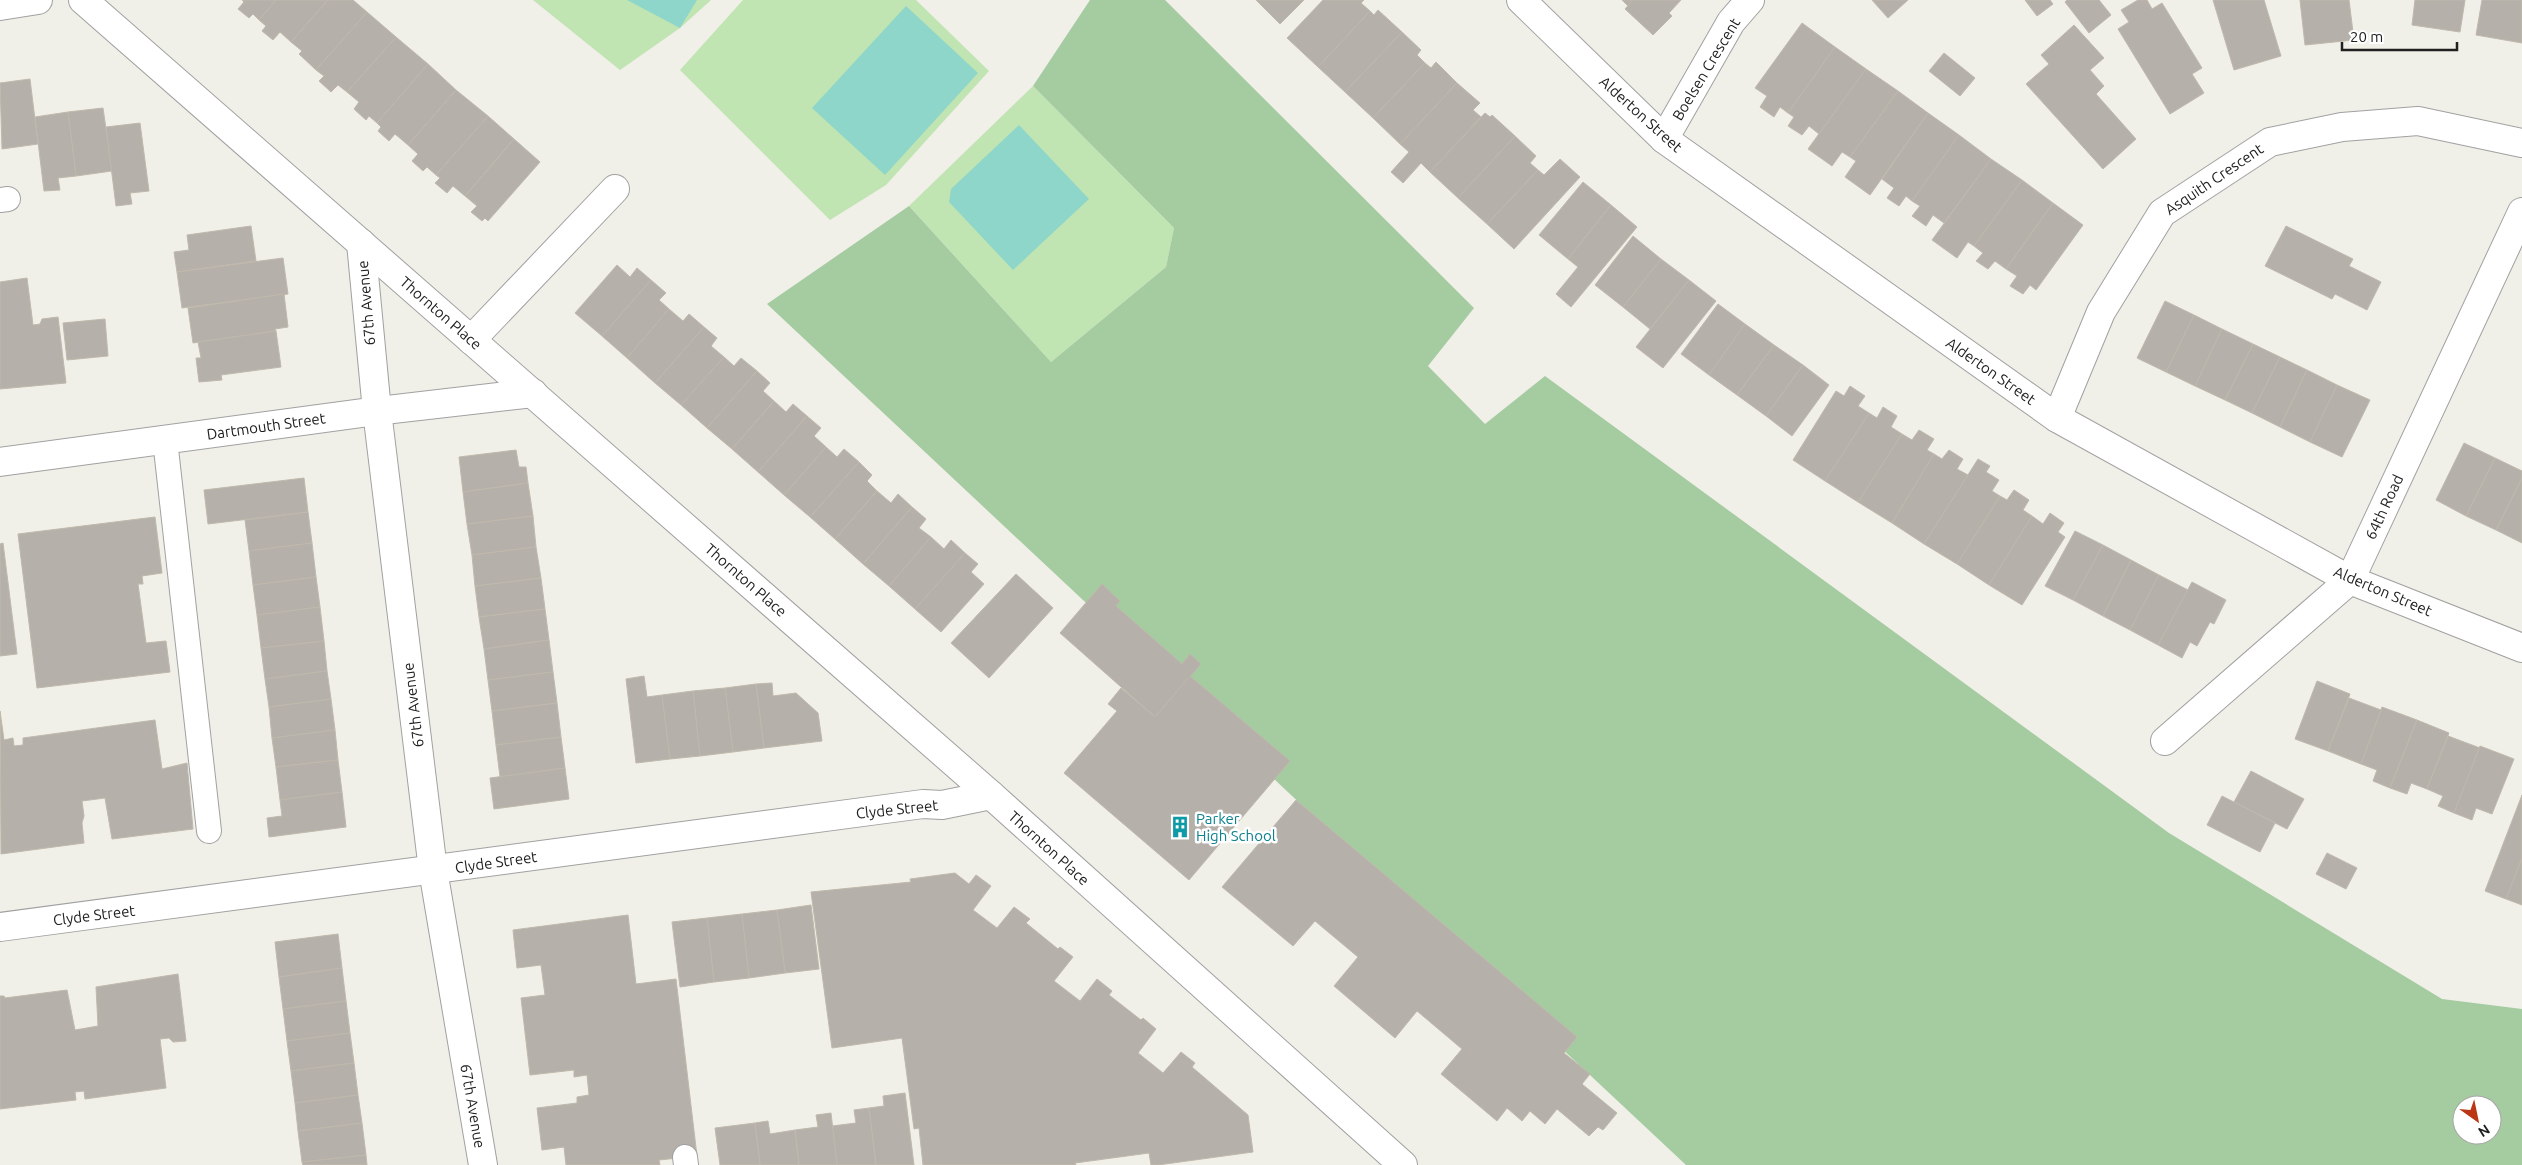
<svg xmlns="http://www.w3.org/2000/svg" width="2522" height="1165" font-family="Ubuntu,sans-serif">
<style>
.grass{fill:#c1e4b3}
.forest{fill:#a5cba1;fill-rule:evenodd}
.pitch{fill:#8ed6c9}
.building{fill:#b5b1aa;stroke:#c0b8ab}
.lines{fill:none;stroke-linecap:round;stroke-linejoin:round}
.service-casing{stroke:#a1a1a1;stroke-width:26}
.minor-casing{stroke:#a1a1a1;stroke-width:30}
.service{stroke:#fff;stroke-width:24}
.minor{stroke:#fff;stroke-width:28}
.labels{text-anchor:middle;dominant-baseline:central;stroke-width:5;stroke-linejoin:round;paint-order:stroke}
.street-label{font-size:15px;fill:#202020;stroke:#fff}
.culture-label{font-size:15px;fill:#0d838f;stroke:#fff;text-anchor:start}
</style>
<rect width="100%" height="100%" fill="#f0efe8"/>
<g class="grass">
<path d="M533 0H711L680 28 620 70Z"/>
<path d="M743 0H916L989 71 886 185 830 220 680 70Z"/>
<path d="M1033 86 1174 228 1166 267 1051 362 909 206Z"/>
</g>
<path class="forest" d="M1090 0H1165L1474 308 1428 366 1485 424 1545 376 2169 833 2442 999 2522 1009V1165H1686L767 304 909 206 1051 362 1166 267 1174 228 1033 86ZM2462 1105H2492V1135H2462Z"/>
<g class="pitch">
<path d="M627 0H697L680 28Z"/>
<path d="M906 6 978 73 885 175 812 108Z"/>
<path d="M1019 125 1089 199 1013 270 949 202 951 189Z"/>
</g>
<g class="building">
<path d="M242 0H276L259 20 253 14 249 18 238 9 244 2Z"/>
<path d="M276 0H328L291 42 280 32 273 40 262 31 266 26 259 20Z"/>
<path d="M328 0H353L367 12 316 70 299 54 302 51 291 42Z"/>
<path d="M1256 0H1304L1280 24Z"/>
<path d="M1323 0H1364L1361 3 1370 11 1318 67 1287 38Z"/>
<path d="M1622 0H1633L1628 6Z"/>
<path d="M1633 0H1681L1669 13 1672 16 1653 35 1625 9Z"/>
<path d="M1872 0H1908L1888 18Z"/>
<path d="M2025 0H2050L2053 4 2037 16Z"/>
<path d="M2067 0H2099L2111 15 2089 33 2065 2Z"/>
<path d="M2138 0H2147L2152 9 2162 3 2202 68 2192 74 2204 93 2170 114 2118 29 2129 22 2121 10Z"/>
<path d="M2213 0H2264L2281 56 2234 70Z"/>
<path d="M2300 0H2349L2354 40 2305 45Z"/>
<path d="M2415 0H2465L2460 32 2412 25Z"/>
<path d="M2482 0H2522V43L2476 35Z"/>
<path d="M1378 10 1402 32 1345 92 1318 67 1370 11 1374 15Z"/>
<path d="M367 12 396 37 347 92 338 85 331 92 319 81 324 76 316 70Z"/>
<path d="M1802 23 1835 47 1788 113 1780 107 1774 117 1760 107 1767 96 1755 88Z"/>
<path d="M2074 25 2104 58 2090 70 2104 86 2096 94 2136 139 2103 169 2026 84 2049 64 2041 55Z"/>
<path d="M1402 32 1421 50 1417 55 1425 63 1373 118 1345 92Z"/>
<path d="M396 37 428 64 377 123 369 116 366 120 354 109 359 102 347 92Z"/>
<path d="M1835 47 1866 69 1819 134 1809 126 1802 135 1788 126 1794 117 1788 113Z"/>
<path d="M1944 53 1975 78 1960 96 1929 71Z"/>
<path d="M1436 62 1457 83 1400 144 1373 118 1425 63 1431 68Z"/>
<path d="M428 64 456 90 408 145 395 134 389 141 378 131 381 127 377 123Z"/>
<path d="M1866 69 1898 91 1850 157 1842 152 1832 166 1808 149Z"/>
<path d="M30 79 38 144 2 149 0 83Z"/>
<path d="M1457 83 1480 103 1473 110 1481 117 1430 172 1421 163 1403 183 1391 172 1409 152 1400 144Z"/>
<path d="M456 90 488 116 436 175 427 167 423 171 412 161 418 154 408 145Z"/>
<path d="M1898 91 1928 113 1870 195 1845 177 1856 161 1850 157Z"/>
<path d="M103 108 112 171 76 176 68 112Z"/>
<path d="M68 112 76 176 58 178 60 190 44 191 35 117Z"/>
<path d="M1485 113 1490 117 1492 115 1515 136 1458 198 1430 172Z"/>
<path d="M1928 113 1959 135 1912 201 1906 196 1899 206 1887 198 1894 188 1882 179Z"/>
<path d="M488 116 514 139 465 196 453 186 447 193 435 183 440 178 436 175Z"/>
<path d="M140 123 149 191 130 193 132 204 116 206 106 127Z"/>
<path d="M1959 135 1991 159 1944 223 1933 215 1926 226 1912 216 1920 206 1912 201Z"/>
<path d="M1515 136 1536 156 1530 163 1538 170 1487 224 1458 198Z"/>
<path d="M514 139 540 162 488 221 485 218 482 221 471 212 477 206 465 196Z"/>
<path d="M1560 159 1580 177 1514 249 1487 224 1538 170 1544 175Z"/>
<path d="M1991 159 2022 180 1974 246 1968 242 1957 258 1932 240Z"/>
<path d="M2022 180 2053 203 2006 269 1995 261 1988 269 1976 261 1983 253 1974 246Z"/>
<path d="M1583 182 1611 205 1568 259 1539 235Z"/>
<path d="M2053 203 2083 225 2036 290 2030 285 2023 294 2010 286 2017 276 2006 269Z"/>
<path d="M1611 205 1637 227 1571 307 1556 294 1578 267 1568 259Z"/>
<path d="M251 226 256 261 177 272 174 252 189 250 187 235Z"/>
<path d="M2286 226 2353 259 2349 266 2381 282 2367 310 2335 294 2332 299 2265 266Z"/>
<path d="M1633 236 1661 259 1623 307 1595 285Z"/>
<path d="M283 258 288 294 182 308 177 272Z"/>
<path d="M1661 259 1689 280 1650 329 1623 307Z"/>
<path d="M617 265 630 277 637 268 651 280 602 336 575 313Z"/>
<path d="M27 278 33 325 40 324 42 319 58 317 66 383 0 389V282Z"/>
<path d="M651 280 666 293 659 300 669 309 627 358 602 336Z"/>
<path d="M1689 280 1716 301 1663 368 1636 347Z"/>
<path d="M284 294 288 327 275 329 276 331 193 343 188 308Z"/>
<path d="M2165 301 2194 315 2166 372 2137 358Z"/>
<path d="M1718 304 1745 324 1709 375 1681 354Z"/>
<path d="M669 309 683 321 689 314 704 327 655 383 627 358Z"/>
<path d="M2194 315 2222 329 2195 386 2166 372Z"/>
<path d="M105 319 108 356 67 360 63 323Z"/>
<path d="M1745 324 1774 345 1737 395 1709 375Z"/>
<path d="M704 327 717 338 711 346 724 357 681 405 655 383Z"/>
<path d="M2222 329 2253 344 2225 400 2195 386Z"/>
<path d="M276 331 281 367 221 375 222 380 199 382 196 358H201L198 342Z"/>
<path d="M2253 344 2280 357 2252 413 2225 400Z"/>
<path d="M1774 345 1803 365 1766 416 1737 395Z"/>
<path d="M724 357 734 366 741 358 757 371 707 428 681 405Z"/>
<path d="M2280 357 2307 370 2280 427 2252 413Z"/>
<path d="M1803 365 1829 385 1792 436 1766 416Z"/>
<path d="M2307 370 2337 385 2310 442 2280 427Z"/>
<path d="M757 371 770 383 763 391 774 401 732 449 707 428Z"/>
<path d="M2337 385 2370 400 2342 457 2310 442Z"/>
<path d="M1850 386 1865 396 1858 406 1869 413 1825 481 1793 460 1836 391 1844 396Z"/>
<path d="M774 401 786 412 793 404 807 416 758 472 732 449Z"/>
<path d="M1883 407 1897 416 1891 427 1902 434 1858 502 1825 481 1869 413 1877 418Z"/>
<path d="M807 416 821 428 814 436 826 447 784 495 758 472Z"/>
<path d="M1919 430 1934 439 1927 450 1934 454 1892 523 1858 502 1902 434 1912 440Z"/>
<path d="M2464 443 2495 458 2466 516 2436 500Z"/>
<path d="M826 447 837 457 844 449 859 462 810 517 784 495Z"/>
<path d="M516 450 519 467H526L528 483 463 492 459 457Z"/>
<path d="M1949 450 1963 459 1957 469 1968 475 1924 544 1892 523 1934 454 1942 459Z"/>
<path d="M2495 458 2522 471V478L2496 530 2466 516Z"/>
<path d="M1978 459 1990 466 1986 472 1999 480 1992 491 2000 496 1957 564 1924 544Z"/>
<path d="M859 462 872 475 867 481 877 491 835 539 810 517Z"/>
<path d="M304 478 308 512 208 524 204 490Z"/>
<path d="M2522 478V543L2496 530Z"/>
<path d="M528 483 533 516 467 524 463 492Z"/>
<path d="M2014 490 2029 500 2023 510 2032 516 1989 585 1957 564 2000 496 2007 500Z"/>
<path d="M877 491 891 503 898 494 912 507 863 564 835 539Z"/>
<path d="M912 507 926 519 919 528 931 537 889 586 863 564Z"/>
<path d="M308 512 312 543 249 551 245 520Z"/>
<path d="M2050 513 2064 523 2058 532 2065 537 2022 605 1989 585 2032 516 2043 524Z"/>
<path d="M533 516 536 547 472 555 467 524Z"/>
<path d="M155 517 162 573 142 576 143 584H138L146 643 166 641 170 672 37 688 18 534Z"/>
<path d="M2075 531 2103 545 2073 600 2045 586Z"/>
<path d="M931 537 944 549 951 540 965 553 915 609 889 586Z"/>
<path d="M3 543 17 654 0 656V544Z"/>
<path d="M312 543 316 577 253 585 249 551Z"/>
<path d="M2103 545 2131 560 2103 616 2073 600Z"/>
<path d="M536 547 541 578 475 586 472 555Z"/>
<path d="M965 553 978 564 971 572 984 584 941 632 915 609Z"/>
<path d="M2131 560 2159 575 2130 630 2103 616Z"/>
<path d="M1016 574 1053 608 989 678 951 643Z"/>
<path d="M2159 575 2188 590 2158 645 2130 630Z"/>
<path d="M316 577 320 607 257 615 253 585Z"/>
<path d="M541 578 545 609 479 617 475 586Z"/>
<path d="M2192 582 2226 600 2214 624 2210 622 2197 646 2190 642 2182 658 2158 645Z"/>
<path d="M1102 584 1120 601 1116 606 1182 664 1190 654 1201 664 1155 717 1060 633Z"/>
<path d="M320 607 324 641 261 648 257 615Z"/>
<path d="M545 609 549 640 484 649 479 617Z"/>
<path d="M549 640 553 672 488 680 484 649Z"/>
<path d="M324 641 327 671 265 679 261 648Z"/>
<path d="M327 671 331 699 269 707 265 679Z"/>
<path d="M553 672 557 703 492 711 488 680Z"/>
<path d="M644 676 647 697 662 695 670 759 636 763 626 679Z"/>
<path d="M1190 676 1290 761 1189 880 1064 773 1117 711 1108 704 1121 688 1155 717Z"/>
<path d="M2317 681 2350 694 2328 751 2295 739Z"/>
<path d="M772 683 773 696 796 693 818 713 822 741 764 748 756 684Z"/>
<path d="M756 684 764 748 733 752 725 688Z"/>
<path d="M725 688 733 752 700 756 693 691Z"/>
<path d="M693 691 700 756 670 759 662 695Z"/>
<path d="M2349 698 2381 710 2361 764 2328 751Z"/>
<path d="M331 699 335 730 272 738 269 707Z"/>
<path d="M557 703 561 737 496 745 492 711Z"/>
<path d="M2382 707 2417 720 2390 788 2373 781 2377 770 2361 764Z"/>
<path d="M0 711 4 740 13 738 14 746 23 745V738L155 720 162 769 187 763 193 829 112 839 105 798 82 801 84 816 82 823 84 843 1 854Z"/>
<path d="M2417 720 2449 733 2427 789 2411 783 2407 794 2390 788Z"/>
<path d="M335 730 338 760 276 767 272 738Z"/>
<path d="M2448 736 2480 748 2454 813 2438 806 2443 796 2427 789Z"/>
<path d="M561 737 565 768 500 777 496 745Z"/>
<path d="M2480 746 2514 759 2492 814 2476 808 2472 820 2454 813Z"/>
<path d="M338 760 342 792 280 800 276 767Z"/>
<path d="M565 768 569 799 494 809 490 778Z"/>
<path d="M2251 771 2304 799 2287 829 2234 802Z"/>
<path d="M342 792 346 827 269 837 267 818 282 816 280 800Z"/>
<path d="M2522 795V858L2506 899 2485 891Z"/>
<path d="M2222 796 2275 823 2260 852 2207 825Z"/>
<path d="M1296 800 1577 1037 1564 1053 1590 1074 1582 1084 1617 1113 1603 1130 1598 1127 1589 1136 1557 1109 1545 1124 1530 1111 1522 1121 1507 1108 1497 1121 1441 1074 1462 1049 1417 1011 1395 1038 1334 986 1358 957 1315 921 1293 946 1222 887Z"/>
<path d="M2327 853 2357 868 2346 889 2316 874Z"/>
<path d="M2522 858V905L2506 899Z"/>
<path d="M955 873 969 884 976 875 991 886 973 910 997 928 1014 907 1030 919 1026 923 1058 949 1060 947 1073 957 1054 981 1080 1001 1097 979 1112 991 1109 995 1141 1020 1143 1018 1156 1029 1138 1053 1163 1073 1181 1052 1195 1063 1192 1067 1248 1115 1253 1152 1158 1165H1151L1149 1153 1075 1163 1076 1165H923L919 1128 914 1129 902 1038 832 1048 811 892 911 882 910 879Z"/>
<path d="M811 905 819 969 785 973 777 910Z"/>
<path d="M777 910 785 973 749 978 742 914Z"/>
<path d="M742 914 749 978 714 982 707 918Z"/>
<path d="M628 915 636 984 676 979 697 1156 659 1160 660 1165H566L564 1147 542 1150 537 1108 577 1103V1097L589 1095 587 1075 574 1077V1070L530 1075 521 998 545 995 541 965 517 968 513 930Z"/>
<path d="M707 918 714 982 680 987 672 922Z"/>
<path d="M338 934 342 968 279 977 275 942Z"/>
<path d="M342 968 346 1001 283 1009 279 977Z"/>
<path d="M178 974 186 1041 173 1042 169 1038 160 1039 166 1088 85 1099 84 1091 75 1092 76 1100 0 1109V996H4L5 998 67 990 75 1030 98 1026 96 987Z"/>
<path d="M346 1001 350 1033 287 1041 283 1009Z"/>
<path d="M350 1033 354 1063 291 1071 287 1041Z"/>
<path d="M354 1063 358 1095 295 1103 291 1071Z"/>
<path d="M905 1093 914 1165H876L869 1108 884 1106 883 1096Z"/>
<path d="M358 1095 362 1123 298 1131 295 1103Z"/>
<path d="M869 1108 876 1165H837L832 1126 856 1123 854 1110Z"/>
<path d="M831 1113 837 1165H799L795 1130 818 1127 816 1115Z"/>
<path d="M768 1121 770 1134 795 1130 799 1165H760L755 1123Z"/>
<path d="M362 1123 366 1155 302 1162 298 1131Z"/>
<path d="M755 1123 760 1165H720L715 1128Z"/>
<path d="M366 1155 367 1165H303L302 1162Z"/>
</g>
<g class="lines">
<g class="service-casing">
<g id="service">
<path d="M0 200 8 199"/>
<path d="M165 440 209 831"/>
<path d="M685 1157 686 1165"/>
</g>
</g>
<g class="minor-casing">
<g id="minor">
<path d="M83 0 991 795 1403 1165"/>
<path d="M1521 0 1664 139 2057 418 2350 580 2522 648"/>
<path d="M0 6 38 0"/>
<path d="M1664 139 1731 22 1750 0"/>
<path d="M361 243 377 411 433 870 483 1165"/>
<path d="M471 340 615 189"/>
<path d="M2057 418 2101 312 2162 213 2270 142 2342 127 2418 121 2522 143"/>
<path d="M0 462 377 411 533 393"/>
<path d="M2165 741 2350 580 2522 212"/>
<path d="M0 927 923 804 942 805 991 795"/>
</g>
</g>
<use href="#service" class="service"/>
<use href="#minor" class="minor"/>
</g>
<defs>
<g id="building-bare" transform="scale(1.725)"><path d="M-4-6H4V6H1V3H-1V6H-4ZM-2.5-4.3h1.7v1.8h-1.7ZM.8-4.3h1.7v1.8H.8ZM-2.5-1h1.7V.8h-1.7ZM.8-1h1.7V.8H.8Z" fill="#0f9aa8" stroke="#fff" stroke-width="2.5" paint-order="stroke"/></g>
</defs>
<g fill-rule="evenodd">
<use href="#building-bare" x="1180" y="827"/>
</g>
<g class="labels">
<g class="street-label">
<text transform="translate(1706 69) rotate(-59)">Boelsen Crescent</text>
<text transform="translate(1641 114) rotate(42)">Alderton Street</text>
<text transform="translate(2214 179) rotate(-34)">Asquith Crescent</text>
<text transform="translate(366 303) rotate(-95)">67th Avenue</text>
<text transform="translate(441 313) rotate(41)">Thornton Place</text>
<text transform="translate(1991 371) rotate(35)">Alderton Street</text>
<text transform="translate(266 426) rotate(-8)">Dartmouth Street</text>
<text transform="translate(2384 507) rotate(-65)">64th Road</text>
<text transform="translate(746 580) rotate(41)">Thornton Place</text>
<text transform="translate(2383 591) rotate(23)">Alderton Street</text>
<text transform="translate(413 705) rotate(-97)">67th Avenue</text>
<text transform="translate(897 809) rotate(-6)">Clyde Street</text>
<text transform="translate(1049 848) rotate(42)">Thornton Place</text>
<text transform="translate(496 862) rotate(-8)">Clyde Street</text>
<text transform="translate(94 915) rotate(-7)">Clyde Street</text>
<text transform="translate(473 1106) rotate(80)">67th Avenue</text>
</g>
<g class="culture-label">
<text x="1196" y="818">Parker<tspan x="1196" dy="17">High School</tspan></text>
</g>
</g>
<g transform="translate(2477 1120) rotate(147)"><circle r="24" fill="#ffffff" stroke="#a6a6a6"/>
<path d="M0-4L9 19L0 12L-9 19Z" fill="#bb3615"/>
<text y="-8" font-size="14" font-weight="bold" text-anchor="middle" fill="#202020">N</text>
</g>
<path d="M2342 42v8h115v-8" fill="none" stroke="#202020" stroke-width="2.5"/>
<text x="2350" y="42" font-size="15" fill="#202020" stroke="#ffffff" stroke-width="4" paint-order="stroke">20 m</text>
</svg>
